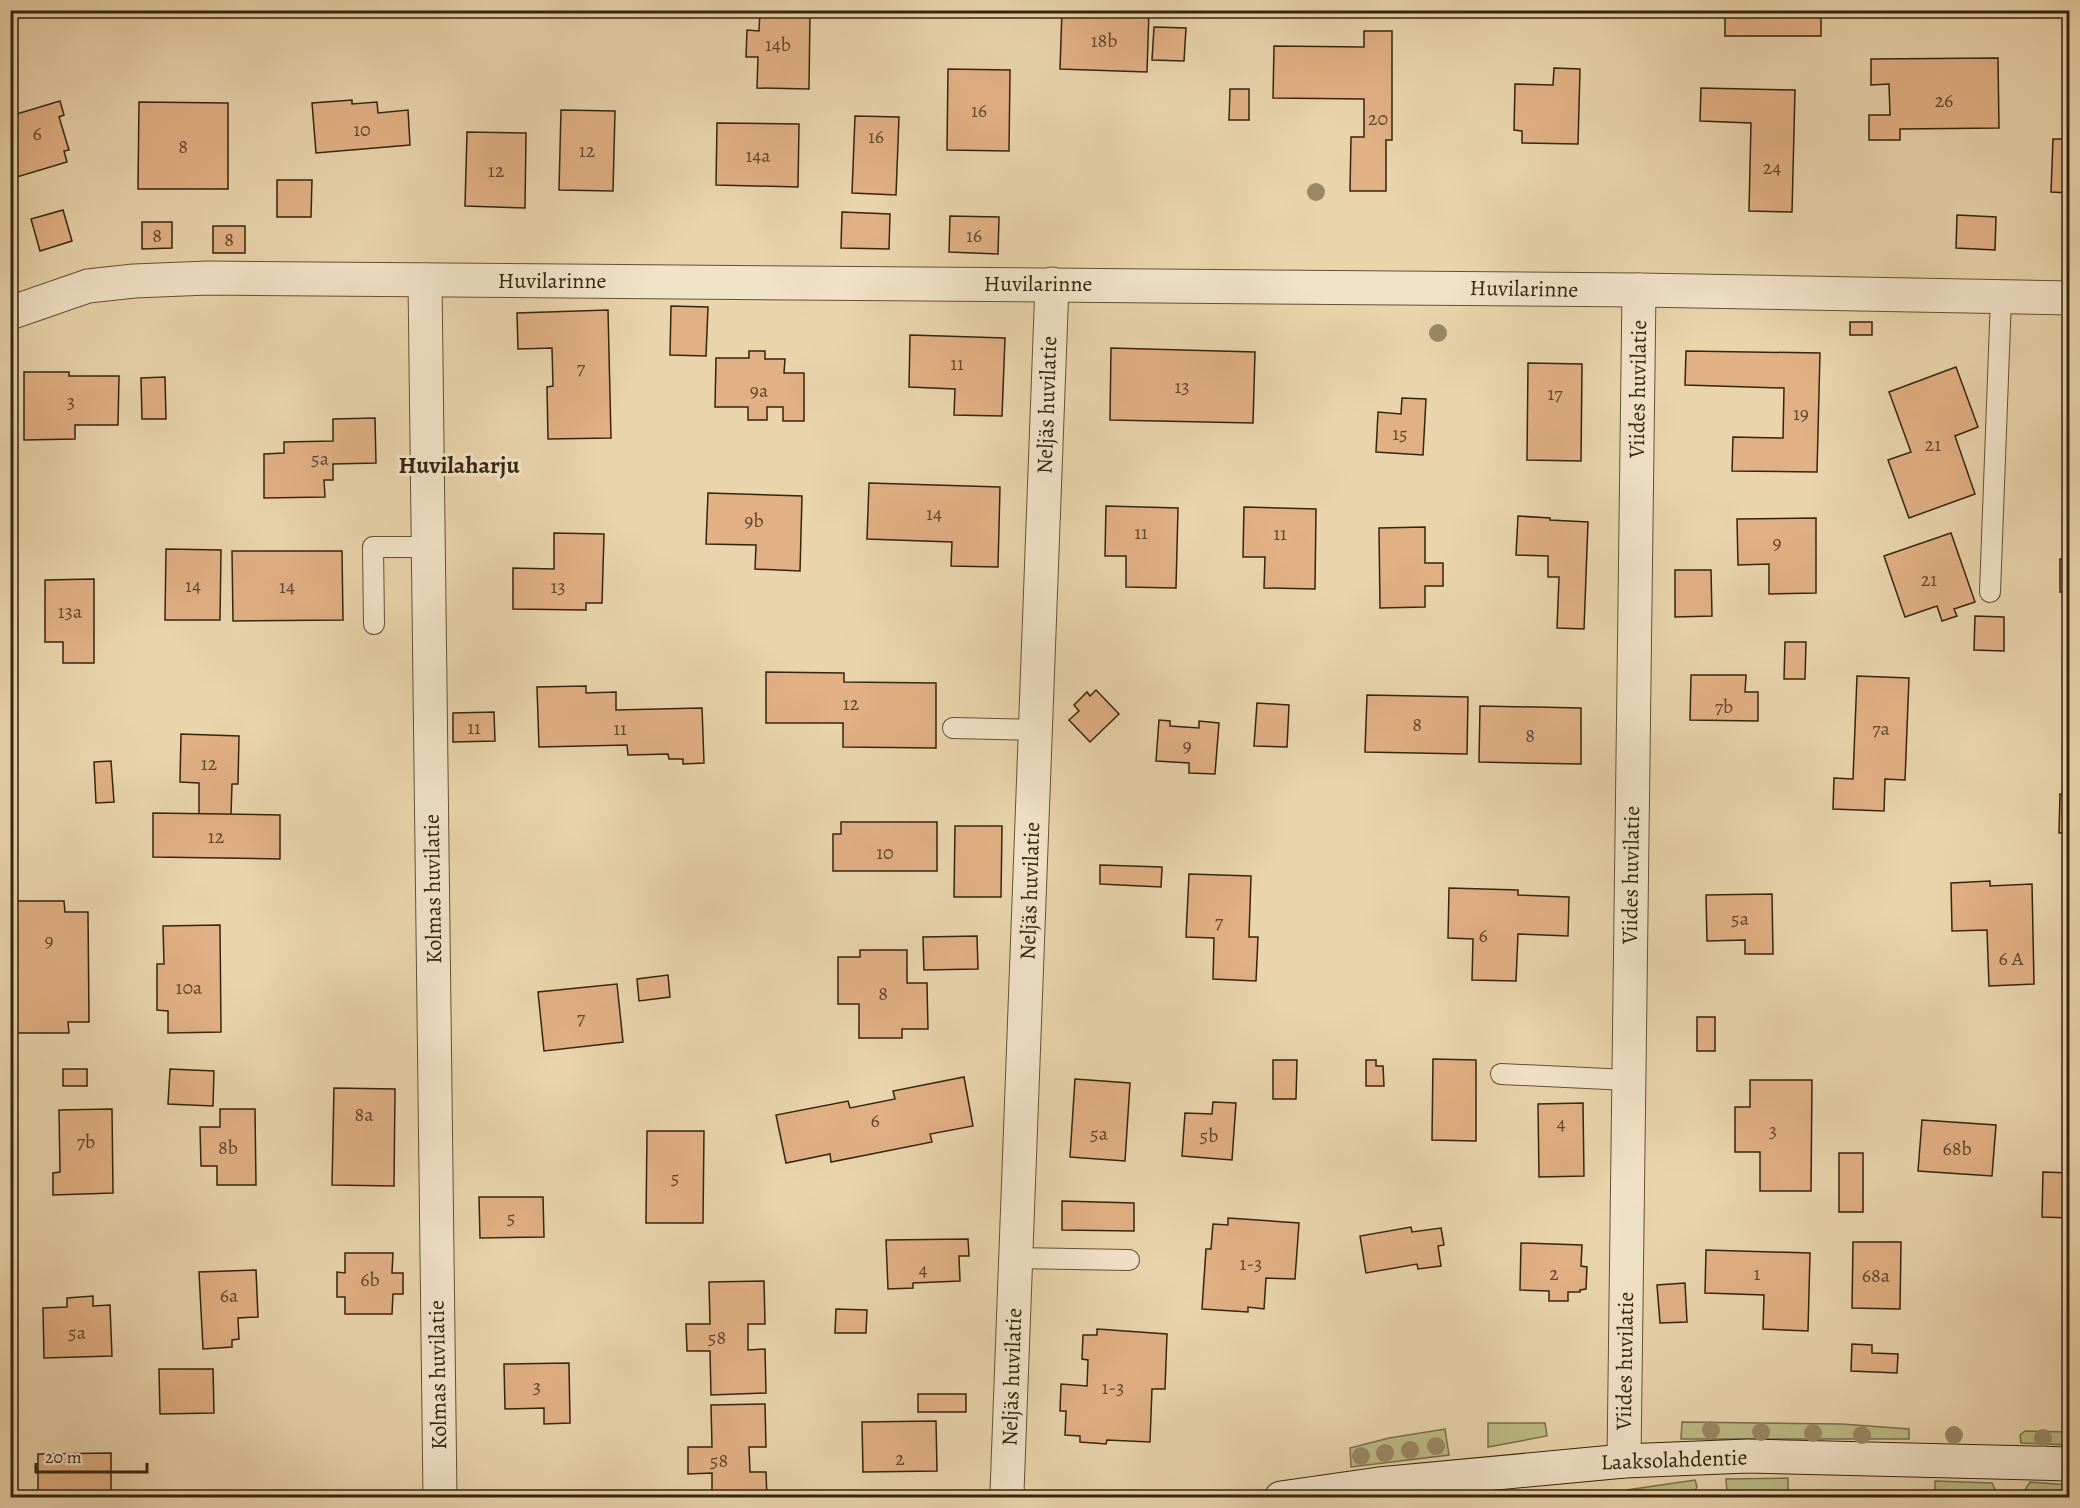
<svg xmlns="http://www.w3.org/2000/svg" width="2080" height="1508" font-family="Alegreya,serif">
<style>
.green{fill:#bcbb85;stroke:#797049;stroke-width:1.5}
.building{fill:#e1b084;stroke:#36250d;stroke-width:1.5}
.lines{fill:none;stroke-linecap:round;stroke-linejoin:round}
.lane-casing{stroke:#635134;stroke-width:22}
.street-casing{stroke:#635134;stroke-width:35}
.secondary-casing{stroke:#36250d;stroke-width:35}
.lane{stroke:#f1e3c8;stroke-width:20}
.street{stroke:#f1e3c8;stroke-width:33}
.secondary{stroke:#f1e3c8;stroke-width:33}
.tree{fill:#998865}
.labels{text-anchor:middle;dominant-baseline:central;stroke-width:6;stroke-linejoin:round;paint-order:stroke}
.number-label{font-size:20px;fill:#61482b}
.street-label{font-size:22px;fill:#36250d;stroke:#f1e3c8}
.neighbourhood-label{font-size:24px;font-weight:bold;fill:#36250d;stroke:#f1e3c8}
</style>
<rect width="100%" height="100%" fill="#e9d4ab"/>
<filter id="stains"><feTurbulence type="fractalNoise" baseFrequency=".00333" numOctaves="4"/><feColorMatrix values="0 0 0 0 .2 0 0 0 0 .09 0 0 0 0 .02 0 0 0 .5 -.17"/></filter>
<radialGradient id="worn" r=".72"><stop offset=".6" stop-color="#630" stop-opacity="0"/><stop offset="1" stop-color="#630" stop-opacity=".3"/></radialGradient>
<g class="green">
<path d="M1682 1422 1842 1424 1909 1429V1439H1681Z"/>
<path d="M1488 1423H1545L1547 1436 1488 1447Z"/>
<path d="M1445 1429 1449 1455 1351 1467 1350 1448 1389 1438Z"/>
<path d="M2025 1431 2069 1432V1445L2021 1443 2020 1435Z"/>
<path d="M1788 1478V1493H1727L1726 1479Z"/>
<path d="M1695 1480 1697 1487 1693 1494 1627 1496V1490Z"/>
<path d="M1935 1481 1992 1483 1995 1489 1993 1497H1935Z"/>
<path d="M2030 1482 2069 1485V1497H2032L2028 1496 2025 1490Z"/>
</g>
<g class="building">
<path d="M760 10 810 11 809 89 757 88 758 57H746L747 30 759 31Z"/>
<path d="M1062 10H1149L1147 72 1060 69Z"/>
<rect x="1725" y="10" width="96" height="26"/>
<path d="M1154 27 1186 28 1184 61 1152 60Z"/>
<path d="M1364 31H1392V140H1386V191H1350L1351 137H1364V99L1273 98 1274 46 1364 47Z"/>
<path d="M1998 58 1999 128 1900 129V140H1869V115H1890L1889 84 1871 85V59Z"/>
<path d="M1554 68 1580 69 1578 144 1522 143V131L1514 130 1515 84 1553 85Z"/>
<path d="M948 69 1010 70 1009 151 947 150Z"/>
<path d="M1701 88 1795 90 1792 212 1749 211 1751 123 1700 121Z"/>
<path d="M1230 89H1249V120H1229Z"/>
<path d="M352 100V104L377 102 378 113 408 110 410 145 316 153 312 103Z"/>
<path d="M60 101 64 115 59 117 69 150 64 151 67 162 10 179V116Z"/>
<path d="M139 102 228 103V189H138Z"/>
<path d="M561 110 615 111 613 191 559 190Z"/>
<path d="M855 116 899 117 896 195 852 193Z"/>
<path d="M717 123 799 124 798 187 716 185Z"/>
<path d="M467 132 526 133 525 208 465 206Z"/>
<path d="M2053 139H2070V193L2051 192Z"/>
<path d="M277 180H312L311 217H277Z"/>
<path d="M63 210 72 241 40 251 31 219Z"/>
<path d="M842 212 890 214 889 249 841 248Z"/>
<path d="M1957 215 1996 217 1995 250 1956 248Z"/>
<path d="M950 216 999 217 998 254 949 252Z"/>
<path d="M142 222H172V248L142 249Z"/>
<rect x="213" y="226" width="32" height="27"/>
<path d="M671 306 708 307 706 356 670 355Z"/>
<path d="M608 310 611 438 548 439 547 387 553 386 552 348 518 349 517 313Z"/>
<rect x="1850" y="322" width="22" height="13"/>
<path d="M910 335 1005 338 1002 416 954 415 955 389 909 387Z"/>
<path d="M1111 348 1255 352 1253 423 1110 420Z"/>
<path d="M749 351H765V359H785L784 373H804V421H783V407H767V420H748V407H715L716 358H749Z"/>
<path d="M1686 351 1820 353 1817 472 1732 471 1733 437 1783 438 1784 388 1685 385Z"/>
<path d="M1528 363 1582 364 1581 461 1527 460Z"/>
<path d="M1956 367 1978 427 1955 436 1975 494 1909 518 1888 460 1911 452 1889 392Z"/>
<path d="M24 372H69V376H119L118 425H75V439L24 440Z"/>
<path d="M165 377 166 419H142L141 378Z"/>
<path d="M1402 398 1426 399 1423 455 1376 452 1378 412 1401 414Z"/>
<path d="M375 418 376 463 333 464V480H324L325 497 264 498V454L284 453V442L333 441V419Z"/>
<path d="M869 483 1000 487 998 567 951 566 952 542 867 539Z"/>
<path d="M708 493 802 496 800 571 755 569 756 545 706 544Z"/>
<path d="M1106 506 1178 508 1176 588 1126 587V556H1105Z"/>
<path d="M1244 507 1316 509 1315 589 1264 588 1265 557H1243Z"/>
<path d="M1518 516 1550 518V520L1588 522 1584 629 1557 628 1559 577H1548V556L1516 555Z"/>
<path d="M1816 518V593L1769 594V564L1738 565 1737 519Z"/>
<path d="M1425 527V563H1443V586H1425V607L1380 608 1379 528Z"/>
<path d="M554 533 604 534 602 603H586V610L513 609V568L554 569Z"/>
<path d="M1951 533 1975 602 1954 609 1957 616 1942 621 1937 606 1905 617 1884 556Z"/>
<path d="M166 549 221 550 220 620H165Z"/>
<path d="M232 551H342L343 620 233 621Z"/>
<rect x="2060" y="559" width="10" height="33"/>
<path d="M1675 570H1711L1712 616 1675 617Z"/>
<path d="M94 579V663H63V642H45V580Z"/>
<path d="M1975 616 2004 617V651L1974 650Z"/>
<path d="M1785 642H1806L1805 679H1784Z"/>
<path d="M766 672 844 673V682L936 683V748L843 747V723H766Z"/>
<path d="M1691 675H1746L1745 692H1758V721L1690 720Z"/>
<path d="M1857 676 1909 678 1905 780 1885 779 1884 811 1833 809 1834 778 1853 779Z"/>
<path d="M586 686V693L616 692V710L702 708 704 763 683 764V759H669L668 754 628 755 627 745 539 747 537 687Z"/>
<path d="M1096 690 1119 714 1090 742 1069 720 1079 711 1074 705 1087 692 1090 696Z"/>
<path d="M1367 695 1468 697 1467 754 1365 752Z"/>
<path d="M1257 703 1289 705 1287 747 1254 746Z"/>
<path d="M1480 706 1581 708V764L1479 762Z"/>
<path d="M494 712 495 741 453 742V713Z"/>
<path d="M1159 720 1170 721V726L1199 728V721L1219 723 1215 774 1189 773V763L1156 761Z"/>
<path d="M181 734 239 736 238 784H232L231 815 199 814V783L180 782Z"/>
<path d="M111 761 114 802 96 803 94 762Z"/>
<path d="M2060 794H2070V833H2059Z"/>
<path d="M153 813 280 815V859L153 857Z"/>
<path d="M841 822H937V871H833V834H841Z"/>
<path d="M955 826H1002L1001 897H954Z"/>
<path d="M1100 865 1162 867 1161 887 1100 884Z"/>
<path d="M1189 874 1251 876 1249 937H1258L1256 981 1213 979 1214 938 1186 937Z"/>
<path d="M1990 881V886L2032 884 2034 984 1989 986 1987 930 1952 931 1951 883Z"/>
<path d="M1449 888 1518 890V895L1569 897 1568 936 1518 934 1516 981 1472 980 1473 939 1448 938Z"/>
<path d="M1772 894 1773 954H1745V940L1707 941 1706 895Z"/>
<path d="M10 901H64L65 912H88L89 1022H68L69 1033H10V1011H12Z"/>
<path d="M220 925 221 1032 168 1033V1011L157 1010V964H164L163 926Z"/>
<path d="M977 936 978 969 924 970 923 937Z"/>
<path d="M860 950H907V983H927L928 1029H902V1038H859V1004H838V957H860Z"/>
<path d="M668 975 670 997 639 1001 637 979Z"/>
<path d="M617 984 623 1042 544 1051 538 992Z"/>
<rect x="1697" y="1017" width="18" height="34"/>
<path d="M1433 1059 1476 1060V1141L1432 1140Z"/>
<path d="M1273 1060H1297L1296 1099H1273Z"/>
<path d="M1366 1060H1376V1066H1383L1384 1086H1366Z"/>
<rect x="63" y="1069" width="24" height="17"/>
<path d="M170 1069 214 1071 213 1106 168 1104Z"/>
<path d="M964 1077 973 1126 930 1134 932 1142 831 1162 830 1154 786 1163 776 1115 848 1101 850 1108 895 1099 893 1091Z"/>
<path d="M1075 1079 1130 1083 1125 1161 1070 1157Z"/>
<path d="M1750 1080H1812L1811 1191H1760V1152H1735V1107H1750Z"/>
<path d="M334 1088 395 1089 394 1186 332 1185Z"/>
<path d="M1213 1102 1236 1103 1232 1160 1182 1156 1185 1113 1212 1114Z"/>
<path d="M1583 1103 1584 1176 1539 1177 1538 1104Z"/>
<path d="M112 1109 113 1193 53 1195V1173L60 1172 59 1110Z"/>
<path d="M220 1109H255L256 1185H217V1166H201L200 1127H220Z"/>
<path d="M1922 1120 1996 1125 1992 1176 1918 1171Z"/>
<path d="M647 1131H704L703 1223H646Z"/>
<rect x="1839" y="1153" width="24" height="59"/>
<path d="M2043 1172 2070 1173V1218L2042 1217Z"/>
<path d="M479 1197H543L544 1237 480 1238Z"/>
<path d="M1062 1201 1134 1203V1231L1062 1230Z"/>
<path d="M1228 1218 1299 1223 1295 1279 1266 1278 1264 1309 1248 1307V1312L1202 1309 1206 1249H1211L1213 1224 1228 1225Z"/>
<path d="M1411 1227 1412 1232 1441 1228 1444 1245 1438 1246 1441 1266 1418 1269 1417 1264 1366 1273 1360 1236Z"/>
<path d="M968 1239 969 1256H959L960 1281 913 1283V1288L888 1289 886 1240Z"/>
<path d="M1853 1242H1901L1900 1309 1852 1308Z"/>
<path d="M1521 1243 1582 1245 1581 1266 1587 1267 1586 1289 1580 1290V1292H1568V1301H1549V1291L1520 1290Z"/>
<path d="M1706 1250 1810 1253 1808 1331 1763 1329 1764 1295 1705 1293Z"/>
<path d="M345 1253H393L392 1273H403V1294H393L392 1314H345V1297H337V1272L345 1273Z"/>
<path d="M256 1270 258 1317 238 1318 239 1339 232 1340V1347L203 1349 199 1272Z"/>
<path d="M764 1281 765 1324H748V1350L765 1349 766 1393 711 1395 710 1351H687L686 1324H710L709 1282Z"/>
<path d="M1685 1283 1687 1322 1660 1323 1657 1285Z"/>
<path d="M93 1296V1306L110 1305 112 1356 44 1358 43 1308 67 1307V1298Z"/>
<path d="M836 1309 867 1310 866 1333H835Z"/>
<path d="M1097 1329 1167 1334 1165 1389H1152L1150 1442 1107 1440 1106 1444 1080 1442V1436L1065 1435 1066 1411H1060L1061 1384 1087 1386 1088 1360 1082 1359 1083 1335H1097Z"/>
<path d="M1852 1344 1872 1345V1353L1898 1354 1897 1373 1851 1371Z"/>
<path d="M569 1363 570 1423 544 1424V1408L505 1409 504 1364Z"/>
<path d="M159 1369H213L214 1413 160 1414Z"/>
<rect x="918" y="1394" width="48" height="18"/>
<path d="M765 1404 766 1447H749L750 1472H766L767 1498H712V1473L688 1474V1447H712L711 1405Z"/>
<path d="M936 1421 937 1471 863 1472 862 1422Z"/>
<path d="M111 1453V1498L38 1496V1454Z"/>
<path d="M269 1494V1498H213Z"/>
</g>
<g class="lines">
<g class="lane-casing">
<g id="lane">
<path d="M1990 592 2001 297"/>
<path d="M374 624 373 547H429"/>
<path d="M953 728 1035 730"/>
<path d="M1501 1074 1628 1080"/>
<path d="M1016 1258 1129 1260"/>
</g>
</g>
<g class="street-casing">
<g id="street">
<path d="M425 280 440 1498"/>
<path d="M10 313 88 286 134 281 208 278 1639 290 2070 298"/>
<path d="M1624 1461 1639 290"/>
<path d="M1010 1498 1007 1492 1052 284"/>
</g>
</g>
<g class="secondary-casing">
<path id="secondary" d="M1281 1498 1379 1484 1624 1461 1748 1456 2070 1464"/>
</g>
<use href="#lane" class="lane"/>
<use href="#street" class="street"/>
<use href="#secondary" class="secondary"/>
</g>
<g class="tree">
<circle cx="1316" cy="192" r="9"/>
<circle cx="1438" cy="333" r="9"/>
<circle cx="1711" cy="1430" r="9"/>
<circle cx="1761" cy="1432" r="9"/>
<circle cx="1813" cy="1433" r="9"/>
<circle cx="1862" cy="1435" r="9"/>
<circle cx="1954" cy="1435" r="9"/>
<circle cx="2043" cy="1438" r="9"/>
<circle cx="1436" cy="1446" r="9"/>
<circle cx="1410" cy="1450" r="9"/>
<circle cx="1385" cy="1453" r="9"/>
<circle cx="1361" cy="1456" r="9"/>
</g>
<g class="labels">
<g class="number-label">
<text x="1104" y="40">18b</text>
<text x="778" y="44">14b</text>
<text x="1944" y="100">26</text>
<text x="979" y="110">16</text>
<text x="1378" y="118">20</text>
<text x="362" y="129">10</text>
<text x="37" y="133">6</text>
<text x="876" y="136">16</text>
<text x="183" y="146">8</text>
<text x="587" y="150">12</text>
<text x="758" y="155">14a</text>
<text x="1772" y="167">24</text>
<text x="496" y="170">12</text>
<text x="157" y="235">8</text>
<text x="974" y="235">16</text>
<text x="229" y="239">8</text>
<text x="957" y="363">11</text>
<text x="581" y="367">7</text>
<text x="1182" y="386">13</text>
<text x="759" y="390">9a</text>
<text x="1555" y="393">17</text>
<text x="71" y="401">3</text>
<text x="1801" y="413">19</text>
<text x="1400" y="433">15</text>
<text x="1933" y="444">21</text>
<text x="320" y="458">5a</text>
<text x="934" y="513">14</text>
<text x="754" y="520">9b</text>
<text x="1141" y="532">11</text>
<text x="1280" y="533">11</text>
<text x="1777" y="542">9</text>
<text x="1929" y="579">21</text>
<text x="193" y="585">14</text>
<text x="287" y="586">14</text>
<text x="558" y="586">13</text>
<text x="70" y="611">13a</text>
<text x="851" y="703">12</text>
<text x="1724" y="706">7b</text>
<text x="1417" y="724">8</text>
<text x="474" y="727">11</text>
<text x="620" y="728">11</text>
<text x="1881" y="728">7a</text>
<text x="1530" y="735">8</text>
<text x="1187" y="745">9</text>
<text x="209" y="763">12</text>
<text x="216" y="836">12</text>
<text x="885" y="852">10</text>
<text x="1740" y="918">5a</text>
<text x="1219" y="921">7</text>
<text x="1483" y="935">6</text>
<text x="49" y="940">9</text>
<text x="2011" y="958">6 A</text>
<text x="189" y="987">10a</text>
<text x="883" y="993">8</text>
<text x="581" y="1017">7</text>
<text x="364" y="1114">8a</text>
<text x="875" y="1120">6</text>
<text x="1561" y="1123">4</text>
<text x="1773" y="1130">3</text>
<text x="1099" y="1133">5a</text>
<text x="1209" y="1135">5b</text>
<text x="86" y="1141">7b</text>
<text x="228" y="1147">8b</text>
<text x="1957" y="1148">68b</text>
<text x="675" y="1177">5</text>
<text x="511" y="1217">5</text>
<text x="1251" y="1263">1-3</text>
<text x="923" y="1269">4</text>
<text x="1554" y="1273">2</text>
<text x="1757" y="1273">1</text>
<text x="1876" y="1275">68a</text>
<text x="370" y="1279">6b</text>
<text x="229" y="1295">6a</text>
<text x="77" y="1332">5a</text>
<text x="717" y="1337">58</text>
<text x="537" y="1386">3</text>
<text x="1113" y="1387">1-3</text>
<text x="900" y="1458">2</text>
<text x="719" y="1460">58</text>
</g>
<g class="street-label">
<text x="552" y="281">Huvilarinne</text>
<text x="1038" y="284">Huvilarinne</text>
<text transform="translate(1524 289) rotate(1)">Huvilarinne</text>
<text transform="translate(1638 389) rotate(-89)">Viides huvilatie</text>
<text transform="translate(1047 405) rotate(-88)">Neljäs huvilatie</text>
<text transform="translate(1631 875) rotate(-89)">Viides huvilatie</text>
<text transform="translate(433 889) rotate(-91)">Kolmas huvilatie</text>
<text transform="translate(1030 891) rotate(-88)">Neljäs huvilatie</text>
<text transform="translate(1625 1361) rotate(-89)">Viides huvilatie</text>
<text transform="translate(438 1375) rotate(-91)">Kolmas huvilatie</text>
<text transform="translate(1012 1377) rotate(-88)">Neljäs huvilatie</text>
<text transform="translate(1674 1460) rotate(-2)">Laaksolahdentie</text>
</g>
<g class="neighbourhood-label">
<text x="459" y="465">Huvilaharju</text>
</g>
</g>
<rect width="2080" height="1508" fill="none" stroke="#e9d4ab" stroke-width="36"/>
<rect x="12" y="12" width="2056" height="1484" fill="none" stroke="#36250d" stroke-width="3"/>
<rect x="18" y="18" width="2044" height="1472" fill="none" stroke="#36250d" stroke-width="1.5"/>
<path d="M36 1463v9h111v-9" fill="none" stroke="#36250d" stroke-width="3"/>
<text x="45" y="1463" font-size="18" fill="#36250d" stroke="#f1e3c8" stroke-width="4.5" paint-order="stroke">20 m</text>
<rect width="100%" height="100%" filter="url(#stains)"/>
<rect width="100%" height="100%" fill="url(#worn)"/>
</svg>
